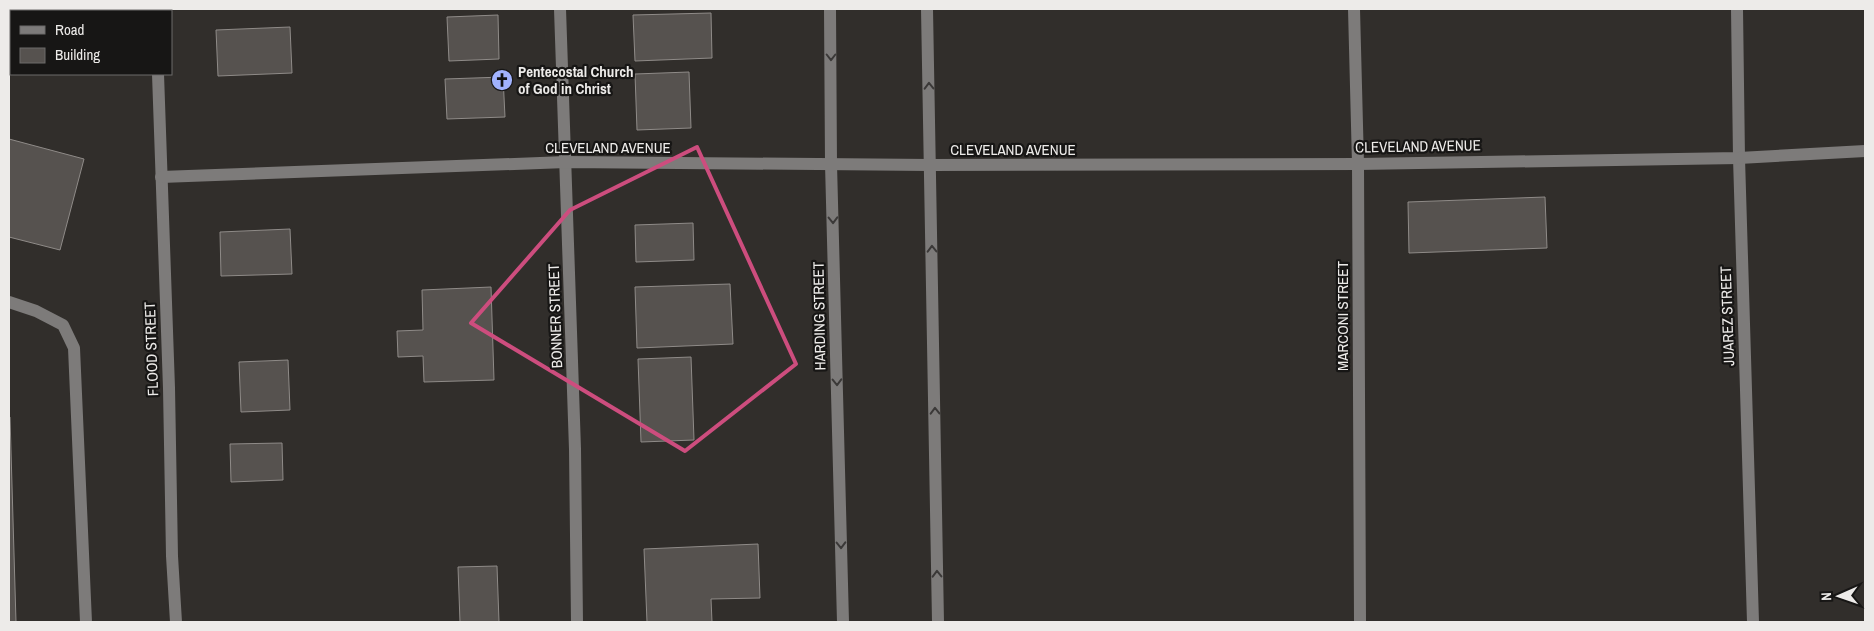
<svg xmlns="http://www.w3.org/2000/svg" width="1874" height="631" font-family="'Archivo Narrow',sans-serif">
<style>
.building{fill:#56524f;stroke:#8f8b88}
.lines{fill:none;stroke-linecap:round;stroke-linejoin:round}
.minor{stroke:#7d7b7a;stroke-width:12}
.oneway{stroke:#3b3938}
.marked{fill:none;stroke:#cd4d7e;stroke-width:4;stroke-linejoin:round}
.labels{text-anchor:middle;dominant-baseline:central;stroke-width:4.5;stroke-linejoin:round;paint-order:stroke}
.poi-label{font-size:15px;font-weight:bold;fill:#edebe9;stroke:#171615;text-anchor:start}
.street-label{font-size:15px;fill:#edebe9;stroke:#171615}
</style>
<rect width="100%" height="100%" fill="#312e2b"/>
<g class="building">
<path d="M711 13 712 58 635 61 633 15Z"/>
<path d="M498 15 499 59 449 61 447 17Z"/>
<path d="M290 27 292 73 218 76 216 30Z"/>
<path d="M689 72 691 128 637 130 635 74Z"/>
<path d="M503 77 505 117 447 119 445 79Z"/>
<path d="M9 139 84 159 60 250 9 237Z"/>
<path d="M1545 197 1547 248 1409 253 1408 202Z"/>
<path d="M693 223 694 260 636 262 635 225Z"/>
<path d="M290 229 292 274 221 276 220 232Z"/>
<path d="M730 284 733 344 637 348 635 287Z"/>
<path d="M491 287 494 380 424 382 423 356 398 357 397 331 423 330 422 290Z"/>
<path d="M691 357 694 440 641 442 638 359Z"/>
<path d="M288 360 290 410 241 412 239 362Z"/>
<path d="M9 417H10L16 622H9Z"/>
<path d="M282 443 283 480 231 482 230 444Z"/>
<path d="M758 544 760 598 711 599 712 622H647L644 549Z"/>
<path d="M497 566 499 622H460L458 567Z"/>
</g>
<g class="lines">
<g class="minor">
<path d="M156 9V11"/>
<path d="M560 9 575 449 577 622"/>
<path d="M830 9 831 164 843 622"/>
<path d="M927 9 938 622"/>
<path d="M1354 9 1358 164 1360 622"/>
<path d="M1737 9 1739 158 1753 622"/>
<path d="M158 74 169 388 172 556 176 622"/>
<path d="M161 177 566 162 930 165 1358 164 1739 158 1865 151"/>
<path d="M9 302 36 311 63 325 74 348 86 622"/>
</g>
</g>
<defs><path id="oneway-chevron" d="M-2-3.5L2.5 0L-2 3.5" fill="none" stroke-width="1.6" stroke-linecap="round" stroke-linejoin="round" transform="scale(1.25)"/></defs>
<g class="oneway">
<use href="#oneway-chevron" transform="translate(831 57) rotate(90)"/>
<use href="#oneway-chevron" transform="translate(929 86) rotate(-91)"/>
<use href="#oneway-chevron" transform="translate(833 220) rotate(89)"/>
<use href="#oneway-chevron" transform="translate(932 249) rotate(-91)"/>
<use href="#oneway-chevron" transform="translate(837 382) rotate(89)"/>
<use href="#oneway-chevron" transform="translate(935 411) rotate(-91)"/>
<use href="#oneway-chevron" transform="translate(841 545) rotate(89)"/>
<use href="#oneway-chevron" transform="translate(937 574) rotate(-91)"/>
</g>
<path class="marked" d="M697 147 796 364 685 451 471 323 570 210Z"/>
<defs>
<g id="church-disc" transform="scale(1.125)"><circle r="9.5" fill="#a1b2fd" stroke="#171615"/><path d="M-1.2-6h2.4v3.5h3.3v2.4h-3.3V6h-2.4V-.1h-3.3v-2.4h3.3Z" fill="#111"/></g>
</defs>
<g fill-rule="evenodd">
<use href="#church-disc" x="502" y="80"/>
</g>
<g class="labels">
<g class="poi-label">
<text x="518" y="71">Pentecostal Church<tspan x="518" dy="17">of God in Christ</tspan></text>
</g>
<g class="street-label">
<text transform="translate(1418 146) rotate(-1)">CLEVELAND AVENUE</text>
<text x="608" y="147">CLEVELAND AVENUE</text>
<text x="1013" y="149">CLEVELAND AVENUE</text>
<text transform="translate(555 316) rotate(-92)">BONNER STREET</text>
<text transform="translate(819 316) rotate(-91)">HARDING STREET</text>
<text transform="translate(1342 316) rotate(-90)">MARCONI STREET</text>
<text transform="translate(1727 316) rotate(-92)">JUAREZ STREET</text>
<text transform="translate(151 349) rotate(-92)">FLOOD STREET</text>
</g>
</g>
<rect width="1874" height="631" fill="none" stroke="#edebe9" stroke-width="20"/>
<rect x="10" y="10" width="162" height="65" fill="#171615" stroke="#6d6b6a"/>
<rect x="20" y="26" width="25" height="8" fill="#7d7b7a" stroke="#6d6b6a"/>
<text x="55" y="35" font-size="15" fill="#edebe9">Road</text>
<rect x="20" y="48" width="25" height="15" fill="#56524f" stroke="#6d6b6a"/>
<text x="55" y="60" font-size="15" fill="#edebe9">Building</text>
<g transform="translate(1839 596) rotate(268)" stroke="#171615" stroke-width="4" paint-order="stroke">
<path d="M0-4L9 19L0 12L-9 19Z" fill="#edebe9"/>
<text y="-8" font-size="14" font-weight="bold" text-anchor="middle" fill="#edebe9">N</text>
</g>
</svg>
